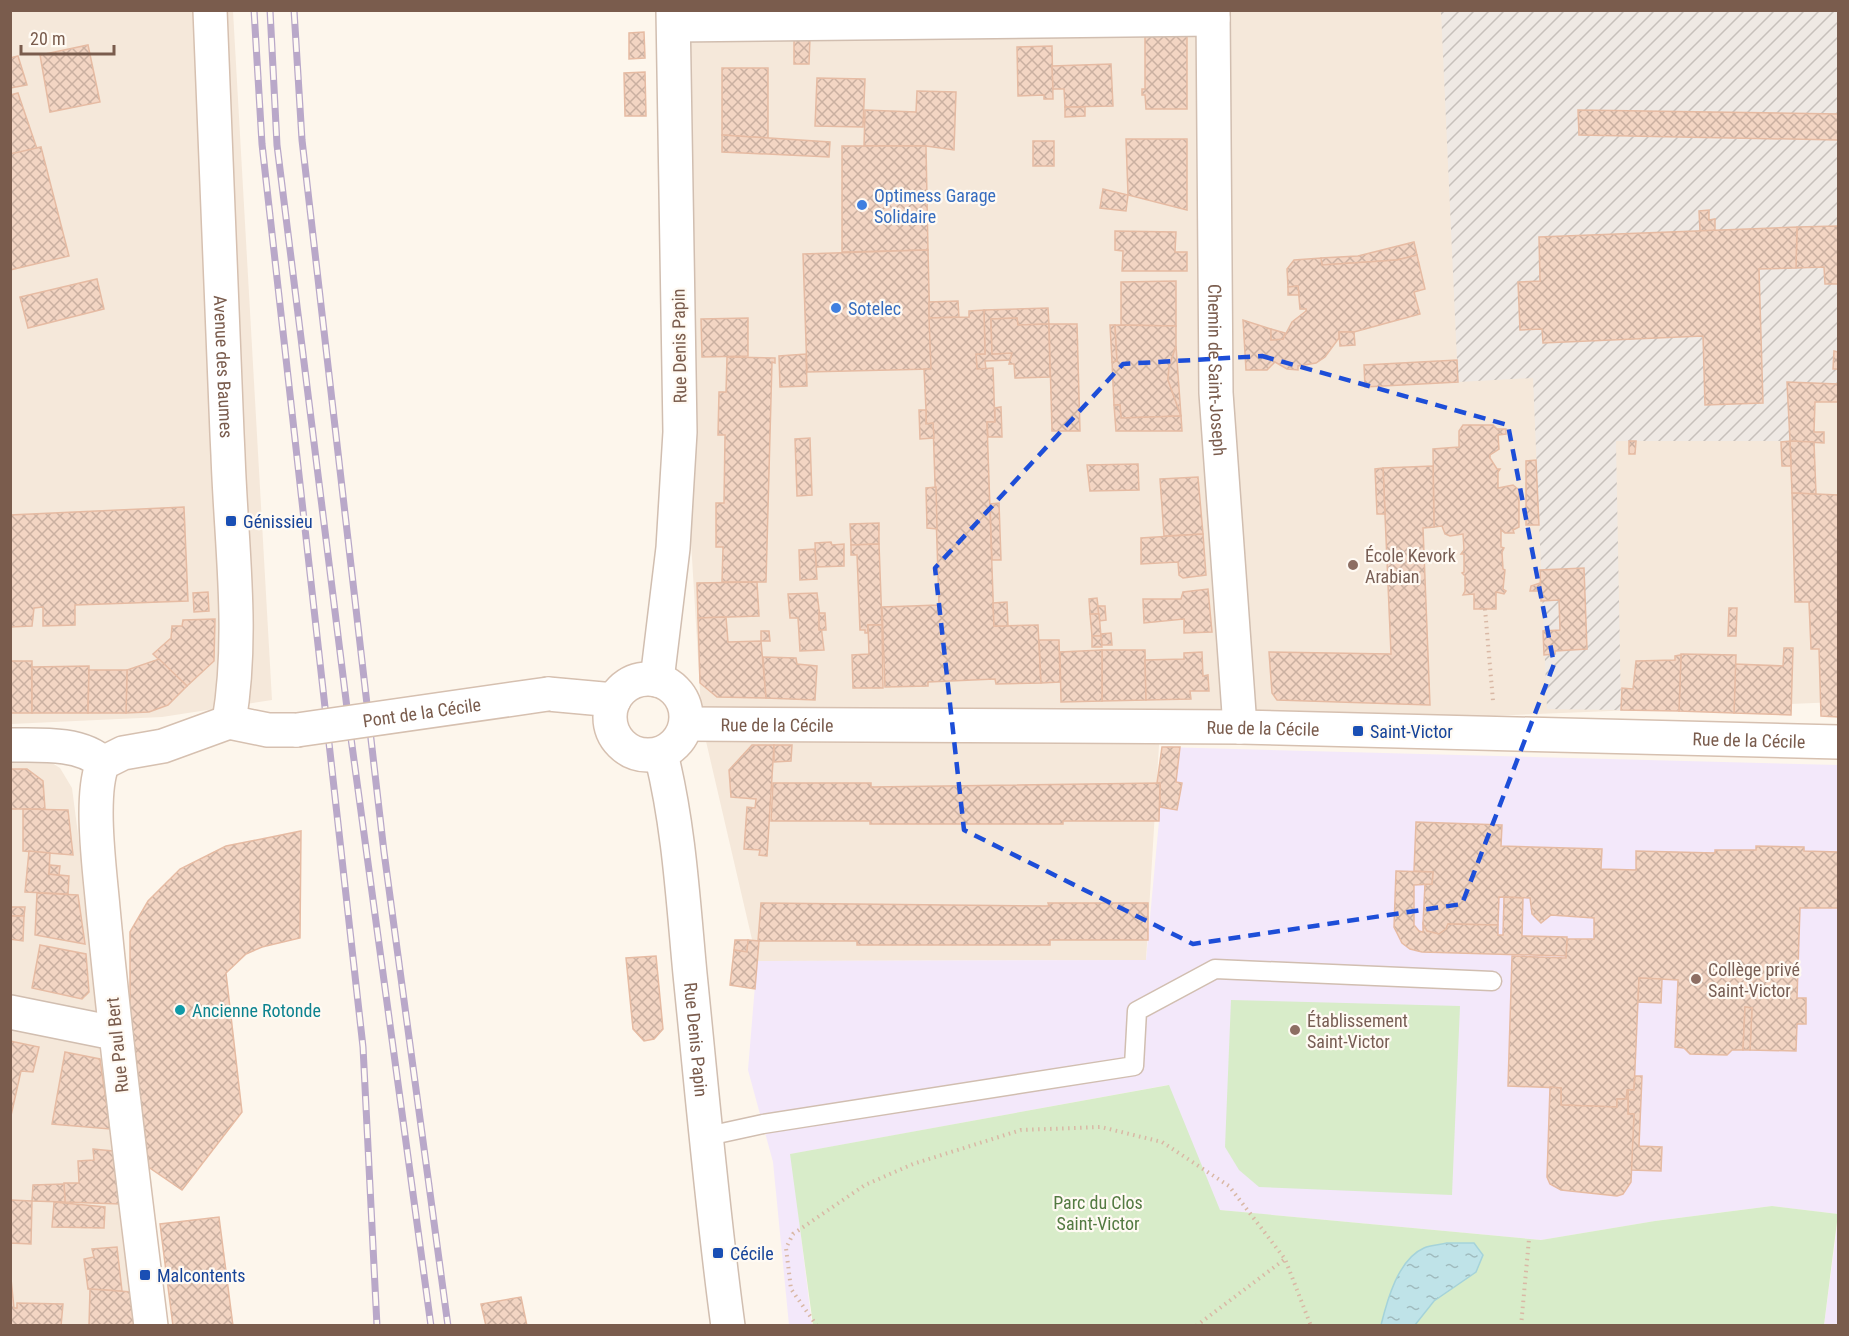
<svg xmlns="http://www.w3.org/2000/svg" width="1849" height="1336" font-family="'Roboto Condensed',sans-serif">
<style>
.residential{fill:#f5e8da}
.industrial{fill:url(#industrial-furrows)}
.education{fill:#f3e8fa}
.green{fill:#d8ecc9}
.water{fill:url(#water-ripples);stroke:#a5d3da;stroke-width:1.5}
.building{fill:url(#building-cross-hatch);stroke:#e6bba3;stroke-width:1.5}
.lines{fill:none;stroke-linecap:round;stroke-linejoin:round}
.lane-casing{stroke:#d1beb0;stroke-width:21}
.street-casing{stroke:#d1beb0;stroke-width:36}
.secondary-casing{stroke:#d6c0b0;stroke-width:36}
.path{stroke:#d9b8a5;stroke-width:4;stroke-dasharray:1.5 4.5;stroke-linecap:butt}
.lane{stroke:#fff;stroke-width:18}
.street{stroke:#fff;stroke-width:33}
.secondary{stroke:#fff;stroke-width:33}
.rail-casing{stroke:#b9a8c9;stroke-width:7}
.rail{stroke:#fffaf3;stroke-width:4.5;stroke-dasharray:14;stroke-linecap:butt}
.secondary-bridge-casing{stroke:#d6c0b0;stroke-width:36;stroke-linecap:butt}
.secondary-bridge{stroke:#fff;stroke-width:33}
.marked{fill:none;stroke:#1d4ed8;stroke-width:4.5;stroke-dasharray:12 8;stroke-linejoin:round}
.shop-dot{fill:#3f7fe0;stroke:#fffaf3;stroke-width:2}
.transit-dot{fill:#1a4fb4;stroke:#fffaf3;stroke-width:2}
.education-dot{fill:#8d6e63;stroke:#fffaf3;stroke-width:2}
.culture-dot{fill:#0f9aa8;stroke:#fffaf3;stroke-width:2}
.labels{text-anchor:middle;dominant-baseline:central;stroke-width:4.5;stroke-linejoin:round;paint-order:stroke}
.shop-label{font-size:18px;fill:#366cbe;stroke:#fffaf3;text-anchor:start}
.street-label{font-size:18px;fill:#7a5c4d;stroke:#fffaf3}
.transit-label{font-size:18px;fill:#164399;stroke:#fffaf3;text-anchor:start}
.education-label{font-size:18px;fill:#785e54;stroke:#fffaf3;text-anchor:start}
.culture-label{font-size:18px;fill:#0d838f;stroke:#fffaf3;text-anchor:start}
.park-label{font-size:18px;fill:#537a41;stroke:#fffaf3}
</style>
<defs>
<pattern id="industrial-furrows" width="10" height="10" patternUnits="userSpaceOnUse" patternTransform="scale(1.5)"><rect width="10" height="10" fill="#efe9e4"/><path d="M-1 1l2-2M0 10L10 0M9 11l2-2" fill="none" stroke="#c7c0bb"/></pattern>
<pattern id="water-ripples" width="26" height="14" patternUnits="userSpaceOnUse" patternTransform="scale(1.5)"><rect width="26" height="14" fill="#bfe3e8"/><path d="M2 4q2-2 4 0t4 0M15 11q2-2 4 0t4 0" fill="none" stroke="#a0bbbe"/></pattern>
<pattern id="building-cross-hatch" width="8" height="8" patternUnits="userSpaceOnUse" patternTransform="scale(1.5)"><rect width="8" height="8" fill="#f3d5c3"/><path d="M0 0l8 8M0 8l8-8" fill="none" stroke="#cab0a1"/></pattern>
</defs>
<rect width="100%" height="100%" fill="#fdf6ec"/>
<g class="residential">
<path d="M10 11H233L272 700 162 717 11 724Z"/>
<path d="M659 11H1838V702L1160 729 1146 960 757 961 702 724Z"/>
<path d="M11 757 44 758 60 768 72 788 142 1325 11 1326Z"/>
</g>
<path class="industrial" d="M1441 11H1838V114L1578 110 1580 135 1838 140V226L1539 237 1540 281 1518 283 1520 329H1542L1543 343 1703 336 1706 405 1763 403 1759 269 1824 267 1825 284H1838V384L1787 382 1790 441H1616L1621 710 1547 709 1533 378 1458 382Z"/>
<g class="education">
<path d="M1162 747 1838 765V1214L1772 1206 1655 1221 1541 1240 1219 1210 1168 1085 791 1154 812 1325H789L773 1162 748 1070 757 961 1146 960 1159 821 1158 783Z"/>
<path d="M1838 1219V1325H1824Z"/>
</g>
<g class="green">
<path d="M1231 1000 1460 1006 1452 1195 1259 1187 1239 1170 1225 1147Z"/>
<path d="M1169 1085 1220 1210 1541 1240 1655 1221 1772 1206 1838 1214 1824 1325H813L790 1154Z"/>
</g>
<path class="water" d="M1447 1243H1474L1483 1255 1476 1272 1434 1301 1415 1325H1381C1387 1301 1398 1259 1424 1248 1431 1245 1440 1245 1447 1243Z"/>
<g class="building">
<path d="M644 32 645 58 629 59V33Z"/>
<path d="M1187 32V109H1146L1145 95H1142V89H1145V33Z"/>
<path d="M794 38H810L809 64H794Z"/>
<path d="M88 45 100 102 50 112 40 55Z"/>
<path d="M1052 46 1053 99H1044V95L1018 96 1017 47Z"/>
<path d="M18 56 27 85 10 88V58Z"/>
<path d="M1111 64 1113 106 1065 107 1064 89H1053L1052 66Z"/>
<path d="M722 68H768V138L722 135Z"/>
<path d="M645 72 646 116H625L624 73Z"/>
<path d="M817 78 865 79 863 127 815 126Z"/>
<path d="M917 91 956 92 954 150 926 146H864L865 110 916 112Z"/>
<path d="M18 93 37 149 10 154V95Z"/>
<path d="M1065 107H1085V116L1065 117Z"/>
<path d="M1578 110 1838 114V140L1579 135Z"/>
<path d="M722 135 830 142 829 157 722 152Z"/>
<path d="M1126 139H1187V210L1128 195Z"/>
<rect x="1033" y="141" width="21" height="25"/>
<path d="M842 146H926L928 250 842 252Z"/>
<path d="M41 147 69 256 10 270V154Z"/>
<path d="M1103 189 1128 195 1126 211 1100 208Z"/>
<path d="M1709 210V220L1715 219V231H1700L1699 211Z"/>
<path d="M1838 226V284H1825L1824 267 1796 268 1797 227Z"/>
<path d="M1797 227 1796 268 1759 269 1763 403 1705 405 1703 336 1543 343 1542 329 1520 330 1518 282 1540 281 1539 237Z"/>
<path d="M1115 231 1176 232 1175 252H1187V271H1122L1123 251 1115 250Z"/>
<path d="M1414 242 1417 255 1397 260 1322 265 1321 258 1358 256Z"/>
<path d="M928 250 931 369 807 372 803 254Z"/>
<path d="M1417 255 1425 289 1414 292 1420 314 1354 332H1339V338L1325 357 1316 363 1298 366V370L1287 369 1275 362 1267 370H1246L1243 320 1271 329V340L1283 339 1292 322 1306 311V309H1300L1298 286 1288 287 1287 269 1294 260 1321 258 1322 265 1397 260Z"/>
<path d="M97 279 104 309 28 328 20 297Z"/>
<path d="M1176 281V326L1121 325V282Z"/>
<path d="M1298 286 1299 295H1288V287Z"/>
<path d="M958 301 959 317 929 318V302Z"/>
<path d="M1048 308 1049 324 1018 325 1017 318 991 319 992 354 1012 353V360L985 361 986 369H977L976 354H985L984 310Z"/>
<path d="M984 310 985 354H976L977 369 993 368 995 422H987L994 626 1038 625 1041 683 996 684 995 679 928 682V686L885 687 882 607 939 605 933 423 926 424V410L924 369H931L929 318 969 317V311Z"/>
<path d="M748 318V356L702 357 701 319Z"/>
<path d="M1017 318 1018 325 1049 324 1050 377 1015 378 1014 364H1009L1012 353 992 354 991 319Z"/>
<path d="M1049 324H1077L1080 431H1052Z"/>
<path d="M1110 325H1115L1117 361 1112 362Z"/>
<path d="M1115 325 1176 326V346L1169 367 1168 380 1181 416 1121 418 1120 405H1114L1112 362 1117 361Z"/>
<path d="M1271 329 1285 333 1283 339 1271 340Z"/>
<path d="M1339 332H1354L1355 345 1340 346Z"/>
<path d="M1176 346 1181 416 1168 380 1169 367Z"/>
<path d="M1834 351 1838 352V369H1833Z"/>
<path d="M806 354 807 386 780 387 779 356Z"/>
<path d="M727 357 775 358V363L772 362 766 582H722L723 547H716V503H724L725 435H718L719 392H726Z"/>
<path d="M1457 360 1458 382 1365 387 1364 365Z"/>
<path d="M1787 382 1838 384V402H1815L1814 432H1824V443L1790 441Z"/>
<path d="M1114 405H1120L1121 418 1181 416 1182 431H1116Z"/>
<path d="M1001 407 1002 437H988L987 422H995V408Z"/>
<path d="M919 410H926V424L933 423 934 438 920 439Z"/>
<path d="M1463 425H1493L1497 429H1506V434L1498 435 1499 449 1490 455V458L1497 469H1500L1498 472V488L1513 485 1519 490V527L1513 530 1514 533H1505L1501 530V547L1504 548 1502 552 1503 569 1505 570 1503 589 1506 591 1504 594 1496 592V609H1474V594L1463 595 1465 591V576L1462 573 1464 572V554H1461L1464 550 1463 534 1450 536 1445 534 1442 526 1434 527 1433 449 1459 447V431Z"/>
<path d="M810 438 812 495 797 496 795 439Z"/>
<path d="M1629 441H1636L1635 454H1629Z"/>
<path d="M1790 441 1814 442 1816 494 1792 493Z"/>
<path d="M1790 441 1791 466H1782L1781 442Z"/>
<path d="M1536 460 1539 525H1526V461Z"/>
<path d="M1138 464 1139 490 1090 491 1087 465Z"/>
<path d="M1433 466 1434 527 1423 528 1430 705 1277 700 1272 693 1269 652 1391 654 1383 468Z"/>
<path d="M1383 468 1385 514H1377L1375 469Z"/>
<path d="M1198 477 1203 534 1164 536 1160 479Z"/>
<path d="M936 487 937 529 927 528 926 488Z"/>
<path d="M1792 493 1838 495V717L1821 716 1819 649H1811L1809 602H1795Z"/>
<path d="M999 503 1001 560H992L990 504Z"/>
<path d="M184 507 188 601 75 605V625L43 626V607L34 608 32 626 10 627V515Z"/>
<path d="M879 523V544L851 545 850 524Z"/>
<path d="M1203 534 1206 575 1183 578 1179 575 1178 562 1141 564V538Z"/>
<path d="M831 542 832 545 844 544V566L816 567 815 543Z"/>
<path d="M879 544 882 625H868V633H865V630H860L857 555H851V545Z"/>
<path d="M815 549 817 579 800 580 799 550Z"/>
<path d="M1584 568 1587 649 1555 651V654L1544 655 1543 631 1560 630 1559 600 1541 601 1540 570Z"/>
<path d="M757 582 759 616 698 618 697 583Z"/>
<path d="M1540 583 1541 591H1530L1531 586Z"/>
<path d="M1208 589 1212 632 1184 633V619L1144 623 1143 599H1181L1183 592Z"/>
<path d="M208 592 209 611 194 612 193 593Z"/>
<path d="M817 593 824 650 800 651 798 618H790L788 594Z"/>
<path d="M1097 598 1099 614H1090L1089 599Z"/>
<path d="M1007 602 1008 626H994L993 603Z"/>
<path d="M1098 606H1105L1106 620 1099 621Z"/>
<path d="M1729 608H1737L1736 636H1728Z"/>
<path d="M819 613H825L826 630H819Z"/>
<path d="M1090 614H1099L1101 636H1092Z"/>
<path d="M726 617 728 642 761 641 766 698 717 697 700 683 698 618Z"/>
<path d="M215 619 214 661 187 686 153 654 171 638 172 626H182L183 620Z"/>
<path d="M868 625H882L883 688H853L852 655 869 654Z"/>
<path d="M761 631H769L770 641H761Z"/>
<path d="M1111 633 1112 645H1102L1101 634Z"/>
<path d="M1092 636H1101L1102 647H1092Z"/>
<path d="M1039 640H1059L1060 682 1041 683Z"/>
<path d="M1784 648H1793L1791 715 1734 713 1735 664 1783 666Z"/>
<path d="M1102 650H1145L1146 700 1102 701Z"/>
<path d="M1102 650V701L1061 702 1060 652Z"/>
<path d="M1202 652 1203 676 1208 675 1209 691H1190L1191 699 1146 700 1145 660 1184 659V653Z"/>
<path d="M1681 654 1736 655 1734 713 1679 711Z"/>
<path d="M1681 655 1679 711 1621 710 1622 688 1633 689 1636 661 1675 660V656Z"/>
<path d="M763 657 796 658 797 664 817 666 815 700 766 698Z"/>
<path d="M159 659 187 686 168 705 149 712 126 713 127 670Z"/>
<rect x="10" y="661" width="22" height="52"/>
<path d="M89 666 88 713H32V667Z"/>
<path d="M89 670H127L126 713H88Z"/>
<path d="M752 745H774L767 856 759 855 760 850 744 849 747 807 755 808 756 799 731 797 729 770Z"/>
<path d="M774 745H792L791 761 774 762Z"/>
<path d="M1162 747H1180L1176 782 1182 783 1177 810 1160 807V783H1157Z"/>
<path d="M10 769H27L43 781 45 809H10Z"/>
<path d="M773 783H871V787L1160 783 1159 821H1063V824H870V821H771Z"/>
<path d="M23 809 68 810 73 855 23 851Z"/>
<path d="M1416 822 1502 825 1501 846 1602 849 1601 869 1636 870V851L1715 853V850H1756V846L1804 847V851L1838 852V908H1800L1797 998H1806V1024H1797L1796 1051 1750 1050 1752 1008 1745 1007 1743 1050H1732L1727 1055 1690 1054 1684 1048 1675 1047 1678 980 1639 978 1634 1090H1627L1626 1099H1617V1107L1561 1105V1088L1508 1086 1512 956 1566 958 1567 939H1594V918L1551 915 1541 923 1532 914 1530 898 1499 897 1498 925 1448 924 1446 929 1439 934 1427 931 1423 924 1425 884H1432L1433 872 1414 871Z"/>
<path d="M301 831 300 938 262 947 246 954 226 973 242 1112 182 1190 147 1166 130 1031V932L148 901 180 869 226 846Z"/>
<path d="M29 851 50 853 49 874 69 876 68 894 25 892Z"/>
<path d="M50 865 60 866 59 875 49 874Z"/>
<path d="M1396 871 1433 872 1432 884 1414 885V925L1419 931 1423 932V924L1427 931 1439 934 1446 929 1448 924 1498 925V935H1503L1504 897 1523 898 1522 936 1567 937 1566 956 1422 952 1410 949 1402 943 1394 927Z"/>
<path d="M37 893 78 895 85 944 35 935Z"/>
<path d="M761 903 1049 906 1048 903H1148V940H1050V945H857V941H758Z"/>
<path d="M10 907H25L24 916H10Z"/>
<path d="M10 916H24L23 941 10 939Z"/>
<path d="M735 940H748L747 952 734 950Z"/>
<path d="M748 940 759 941 755 989 730 985 734 950 747 952Z"/>
<path d="M40 945 86 954 89 992 82 999 32 988Z"/>
<path d="M656 956 663 1029 654 1039 644 1041 633 1029 626 958Z"/>
<path d="M1639 978 1662 979 1661 1003 1638 1002Z"/>
<path d="M1745 1007 1752 1008 1750 1050H1743Z"/>
<path d="M10 1041 39 1047 33 1072 21 1071 10 1120Z"/>
<path d="M65 1052 100 1059 110 1129 52 1124Z"/>
<path d="M1635 1076H1642L1639 1146 1662 1147 1661 1171 1631 1170 1634 1114H1628V1090H1634Z"/>
<path d="M1550 1087 1561 1088V1105L1617 1107V1099H1626L1628 1090V1114H1634L1631 1182 1623 1194 1617 1196 1561 1190 1550 1184 1547 1177Z"/>
<path d="M93 1149 113 1151 120 1204 65 1202 64 1183H79L78 1161 94 1160Z"/>
<path d="M64 1184 65 1202 32 1201 33 1185Z"/>
<path d="M10 1200 32 1201 31 1244 10 1243Z"/>
<path d="M54 1202 105 1207 104 1228 52 1227Z"/>
<path d="M219 1217 233 1326H173L160 1224Z"/>
<path d="M117 1247 122 1291 88 1289 84 1259 94 1257 92 1249Z"/>
<path d="M10 1269 14 1308H17V1303L63 1304 61 1326H10Z"/>
<path d="M90 1289 132 1292 136 1326H89Z"/>
<path d="M521 1297 527 1326H486L481 1304Z"/>
</g>
<g class="lines">
<g class="lane-casing">
<path id="lane" d="M708 1136 763 1124 1134 1066 1137 1011 1215 969 1492 981"/>
</g>
<g class="street-casing">
<g id="street">
<path id="s1" d="M1213 10 1216 393 1240 727"/>
<path d="M674 25 1213 19"/>
<path d="M657 680 673 548 680 432 673 10"/>
<path d="M10 745C39 745 81 742 103 763"/>
<path id="s2" d="M661 754C679 826 683 900 690 974 702 1091 712 1209 728 1326"/>
<path d="M10 1012 114 1033"/>
</g>
</g>
<g class="secondary-casing">
<g id="secondary">
<path id="s3" d="M210 10C215 159 221 307 228 455 231 544 244 633 229 722"/>
<circle cx="648" cy="717" r="38"/>
<path d="M548 694 614 700"/>
<path d="M229 722 268 730H297"/>
<path id="s4" d="M687 724 1240 727 1838 742"/>
<path d="M151 1326C134 1186 116 1048 103 908 100 872 89 795 103 763L123 753 163 746 229 722"/>
</g>
</g>
<g class="path">
<path d="M1485 609 1493 701"/>
<path d="M817 1326 791 1289 786 1248 793 1234 865 1185 913 1164 1021 1130 1101 1127 1162 1142 1229 1186 1285 1259 1311 1326"/>
<path d="M1196 1326 1285 1259"/>
<path d="M1521 1326 1529 1239"/>
</g>
<use href="#lane" class="lane"/>
<use href="#street" class="street"/>
<use href="#secondary" class="secondary"/>
<g class="rail-casing">
<g id="rail">
<path d="M254 10 262 144 363 1047 377 1326"/>
<path d="M270 10 277 145 348 716 431 1326"/>
<path d="M294 10 302 140 384 852 448 1326"/>
</g>
</g>
<use href="#rail" class="rail"/>
<g class="secondary-bridge-casing">
<g id="secondary-bridge">
<path id="s5" d="M297 730 548 694"/>
</g>
</g>
<use href="#secondary-bridge" class="secondary-bridge"/>
</g>
<path class="marked" d="M1262 356 1508 425 1554 664 1462 904 1193 944 964 830 935 568 1123 364Z"/>
<g class="shop-dot">
<circle cx="862" cy="205" r="6"/>
<circle cx="836" cy="308" r="6"/>
</g>
<g class="transit-dot">
<rect x="225" y="515" width="12" height="12" rx="3"/>
<rect x="1352" y="725" width="12" height="12" rx="3"/>
<rect x="712" y="1247" width="12" height="12" rx="3"/>
<rect x="139" y="1269" width="12" height="12" rx="3"/>
</g>
<g class="education-dot">
<circle cx="1353" cy="565" r="6"/>
<circle cx="1696" cy="979" r="6"/>
<circle cx="1295" cy="1030" r="6"/>
</g>
<circle class="culture-dot" cx="180" cy="1010" r="6"/>
<g class="labels">
<g class="shop-label">
<text x="874" y="195">Optimess Garage<tspan x="874" dy="21">Solidaire</tspan></text>
<text x="848" y="308">Sotelec</text>
</g>
<g class="street-label">
<text transform="translate(679 346) rotate(-91)">Rue Denis Papin</text>
<text stroke="none"><textPath href="#s3" startOffset="357">Avenue des Baumes</textPath></text>
<text stroke="none"><textPath href="#s1" startOffset="360">Chemin de Saint-Joseph</textPath></text>
<text stroke="none"><textPath href="#s5" startOffset="126">Pont de la Cécile</textPath></text>
<text stroke="none"><textPath href="#s4" startOffset="90">Rue de la Cécile</textPath></text>
<text stroke="none"><textPath href="#s4" startOffset="576">Rue de la Cécile</textPath></text>
<text stroke="none"><textPath href="#s4" startOffset="1062">Rue de la Cécile</textPath></text>
<text stroke="none"><textPath href="#s2" startOffset="288">Rue Denis Papin</textPath></text>
<text transform="translate(117 1045) rotate(-96)">Rue Paul Bert</text>
</g>
<g class="transit-label">
<text x="243" y="521">Génissieu</text>
<text x="1370" y="731">Saint-Victor</text>
<text x="730" y="1253">Cécile</text>
<text x="157" y="1275">Malcontents</text>
</g>
<g class="education-label">
<text x="1365" y="555">École Kevork<tspan x="1365" dy="21">Arabian</tspan></text>
<text x="1708" y="969">Collège privé<tspan x="1708" dy="21">Saint-Victor</tspan></text>
<text x="1307" y="1020">Établissement<tspan x="1307" dy="21">Saint-Victor</tspan></text>
</g>
<g class="culture-label">
<text x="192" y="1010">Ancienne Rotonde</text>
</g>
<g class="park-label">
<text x="1098" y="1202">Parc du Clos<tspan x="1098" dy="21">Saint-Victor</tspan></text>
</g>
</g>
<rect width="1849" height="1336" fill="none" stroke="#7a5c4d" stroke-width="24"/>
<path d="M21 45v9h93v-9" fill="none" stroke="#7a5c4d" stroke-width="3"/>
<text x="30" y="45" font-size="18" fill="#7a5c4d" stroke="#fffaf3" stroke-width="4.5" paint-order="stroke">20 m</text>
</svg>
